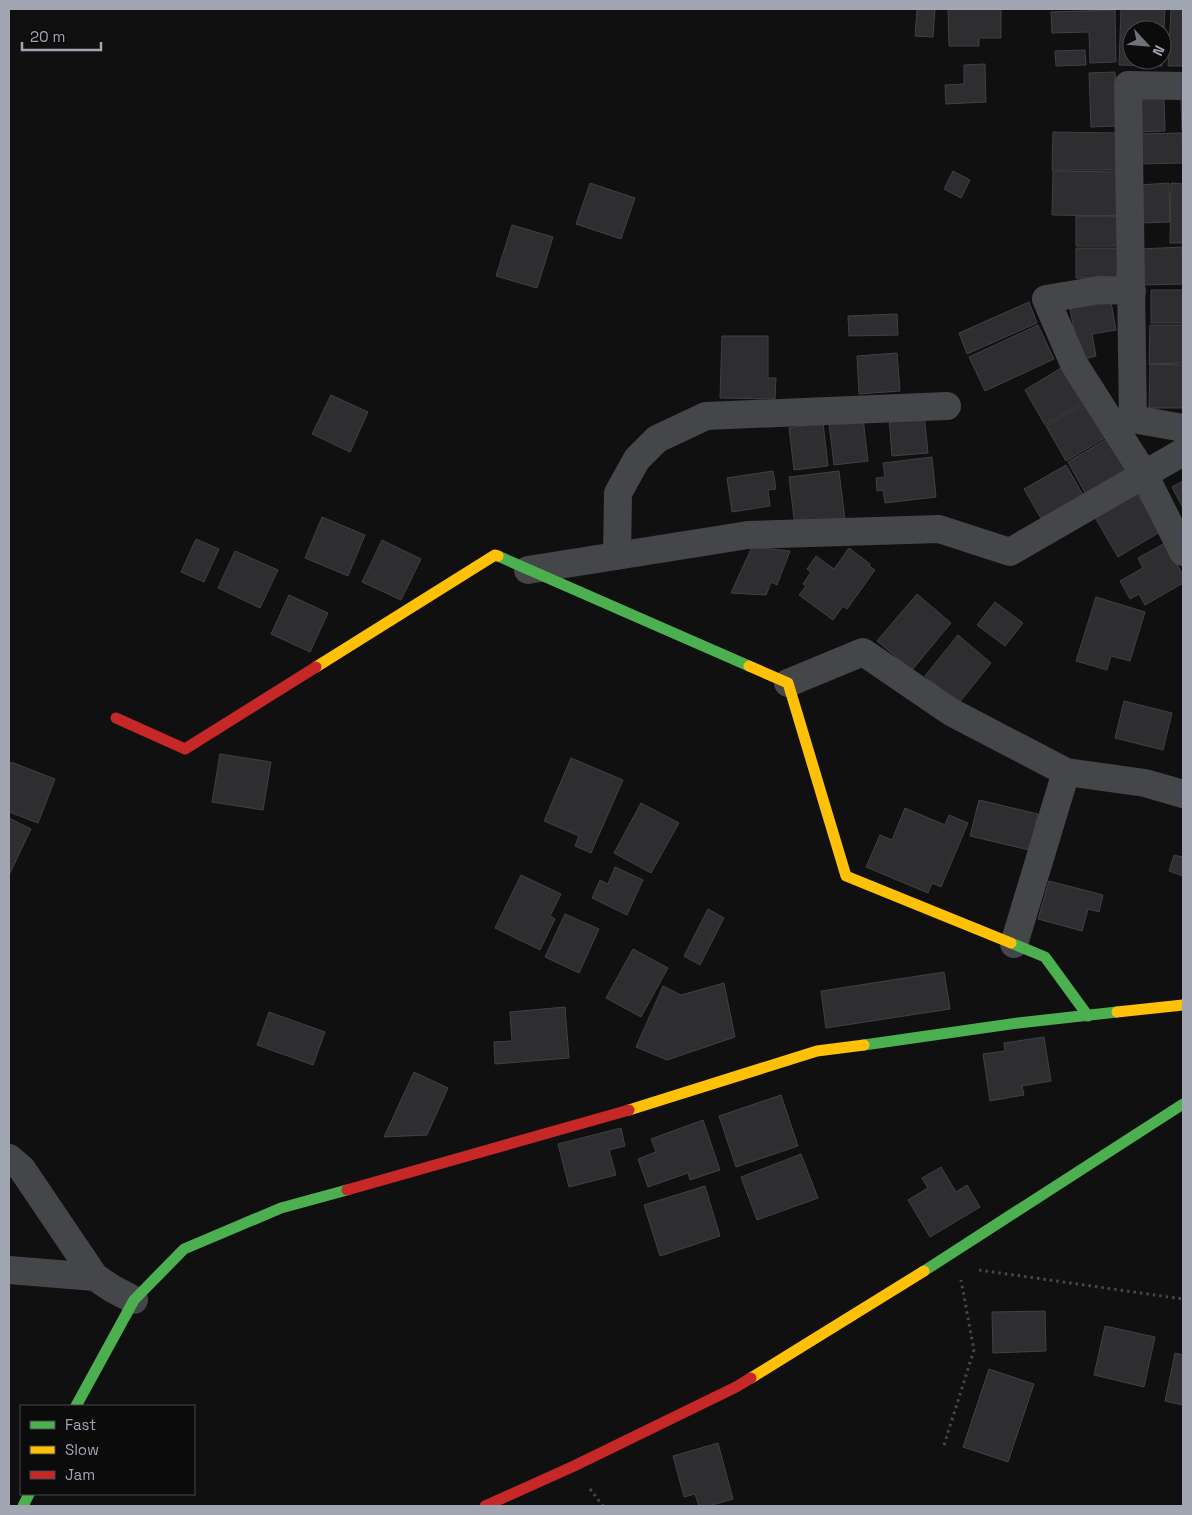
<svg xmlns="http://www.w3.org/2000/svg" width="1192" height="1515" font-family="'Space Grotesk',sans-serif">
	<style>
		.building { fill: #2e2e30; stroke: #404145; fill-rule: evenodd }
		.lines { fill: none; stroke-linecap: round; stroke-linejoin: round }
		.path { stroke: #46484b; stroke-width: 3; stroke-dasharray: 2.5 4; stroke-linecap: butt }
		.street { stroke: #454649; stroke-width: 28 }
		.fast { stroke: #4caf50; stroke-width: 11 }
		.slow { stroke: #ffc107; stroke-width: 11 }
		.jam { stroke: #c62828; stroke-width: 11 }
	</style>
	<rect width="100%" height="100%" fill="#101011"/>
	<path class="building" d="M917,9H935L933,37L915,36Z
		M948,9H1001V38H979V46H949Z
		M1121,9H1165L1162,66L1119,65ZM1132,30H1162V60H1132Z
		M1171,9H1183V66H1168Z
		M1115,10L1116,62L1090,63L1089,32L1052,33L1051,12Z
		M1085,50L1086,65L1056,66L1055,51Z
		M985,64L986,102L946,104L945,85L964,84V65Z
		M1115,72L1117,126L1091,127L1089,73Z
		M1164,98L1165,131L1138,132L1137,99Z
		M1181,98H1183V130H1182Z
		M1053,132L1119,133L1118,170H1052Z
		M1182,133L1183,163L1138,164V134Z
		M953,171L970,180L961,198L944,189Z
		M1053,171L1120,172L1119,216L1052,215Z
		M590,183L635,198L621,239L576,224Z
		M1169,183L1170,222L1140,223V185Z
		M1171,183L1183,184V243H1170Z
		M1076,216H1118V246H1076Z
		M512,225L553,237L537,288L496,276Z
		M1182,247L1183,284L1141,285L1140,249Z
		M1076,248H1118L1117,278H1076Z
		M1151,290H1183V323H1151Z
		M1110,296L1116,330L1092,334L1096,356L1080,360L1069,304Z
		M1029,302L1037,323L967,354L959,333Z
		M897,314L898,335L849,336L848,316Z
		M1038,325L1054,359L985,391L969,357Z
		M1150,325H1183V363L1149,364Z
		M722,336H768V378H776L775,399L720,398Z
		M897,353L900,391L859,394L857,356Z
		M1150,364L1183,365V408H1149Z
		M1066,365L1087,400L1045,425L1025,390Z
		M331,395L368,412L350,452L312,434Z
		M1088,401L1108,436L1066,461L1046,426Z
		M924,414L928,453L892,456L889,418Z
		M863,418L868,461L834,465L829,423Z
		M823,423L828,466L794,470L789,428Z
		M1110,437L1130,473L1088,498L1068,462Z
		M932,457L936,497L885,503L883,490L877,491L876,478L885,477L883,463Z
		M1066,465L1086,500L1045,525L1024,489Z
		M773,471L776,489L768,490L770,506L732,512L727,478Z
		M839,471L845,520L795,526L789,477Z
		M1183,481V508L1172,487Z
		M1135,490L1160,532L1118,557L1093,514Z
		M322,517L365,535L348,576L305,558Z
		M196,539L219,549L204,582L181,572Z
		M382,540L421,559L401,600L362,582Z
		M1165,543L1183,575V583L1145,605L1139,594L1130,599L1120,581L1143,568L1138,558Z
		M752,547L790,551L777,585L771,582L766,595L731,593Z
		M849,548L870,564L869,566L875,570L847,609L843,606L833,620L799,595L806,586L803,584L811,572L807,569L816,556L834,569Z
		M235,551L278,570L260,608L218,588Z
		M917,594L951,623L912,670L877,641Z
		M289,595L328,613L310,652L271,634Z
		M1096,597L1145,612L1130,661L1111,656L1107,670L1076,661Z
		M995,602L1023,623L1005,646L977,625Z
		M958,635L991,663L959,703L925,676Z
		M1124,701L1172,713L1163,750L1115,738Z
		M220,754L271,762L263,810L212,802Z
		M571,758L623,780L591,853L575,846L579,836L544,821Z
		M11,762L55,779L38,823L9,812V767Z
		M979,800L1038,814L1029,850L970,836Z
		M641,803L679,823L651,873L614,853Z
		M905,808L945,825L949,815L968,823L941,887L932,883L928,893L866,867L880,835L892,840Z
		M9,818L31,829L9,875Z
		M1183,852V876L1169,871L1174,855L1182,857Z
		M615,867L643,880L627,915L592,898L600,880L608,884Z
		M521,875L561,894L550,916L555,919L540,950L495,928Z
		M1049,881L1103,895L1099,912L1088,909L1082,931L1038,919Z
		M708,909L724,918L700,965L684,956Z
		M565,914L599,929L579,973L545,957Z
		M633,949L668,968L641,1017L606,998Z
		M944,972L950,1009L826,1028L821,991Z
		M724,983L735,1037L667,1060L636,1047L663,986L681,995Z
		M565,1007L569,1058L495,1064L494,1042L512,1041L510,1012Z
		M269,1012L325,1032L313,1065L257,1045Z
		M1044,1037L1051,1081L1022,1086L1024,1095L990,1101L983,1054L1005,1051L1004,1043Z
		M414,1072L448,1088L427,1135L384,1137Z
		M781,1095L798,1146L736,1167L719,1116Z
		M703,1120L720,1170L690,1180L688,1173L648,1187L638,1159L656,1152L651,1139Z
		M621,1128L625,1146L609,1150L616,1175L569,1187L558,1144Z
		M801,1154L818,1198L757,1220L741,1177Z
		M941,1167L956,1192L967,1185L980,1207L930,1237L908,1200L928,1188L922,1178Z
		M705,1186L720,1236L660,1256L644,1205Z
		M1045,1311L1046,1351L993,1353L992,1312Z
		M1105,1326L1155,1337L1144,1387L1094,1375Z
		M1175,1353L1183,1355V1405L1165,1401Z
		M989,1369L1034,1384L1008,1462L963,1447Z
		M718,1443L733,1499L709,1506H699L695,1494L684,1497L673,1456Z"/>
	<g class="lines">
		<path class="path" d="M979,1270L1183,1299
			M944,1445L974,1350L961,1280
			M590,1489L603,1506"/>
		<path class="street" d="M1183,86L1128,85L1133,419L1183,428
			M1132,291L1100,290L1046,299L1074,364L1144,474L1183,552
			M617,556L618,493L637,459L657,439L706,416L947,406
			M528,570L748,535L939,529L1010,552L1183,452
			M788,683L863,652L951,712L1066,772L1145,783L1183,794
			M1014,944L1066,772
			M9,1158L22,1169L95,1277L113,1289L134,1300
			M9,1270L95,1277"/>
		<path class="fast" d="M498,556L749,666
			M1011,943L1045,957L1088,1016
			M864,1045L1018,1023L1117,1012
			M924,1271L1183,1104
			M76,1406L134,1300L184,1249L281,1208L347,1190
			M23,1506L29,1494"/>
		<path class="slow" d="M749,666L788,683L846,876L1011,943
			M316,667L495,555L498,556
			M1117,1012L1183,1005
			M629,1110L817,1051L864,1045
			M751,1378L924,1271"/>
		<path class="jam" d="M116,718L185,749L316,667
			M347,1190L629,1110
			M485,1506L574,1466L736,1387L751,1378"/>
	</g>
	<rect width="1192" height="1515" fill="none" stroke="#a1a6b3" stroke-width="20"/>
	<rect x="20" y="1405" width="175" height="90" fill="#0b0b0c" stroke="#47494f"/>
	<rect x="30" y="1421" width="25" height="8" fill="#4caf50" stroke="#47494f"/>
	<text x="65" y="1430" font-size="15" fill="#a1a6b3">Fast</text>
	<rect x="30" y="1446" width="25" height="8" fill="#ffc107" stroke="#47494f"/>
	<text x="65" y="1455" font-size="15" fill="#a1a6b3">Slow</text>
	<rect x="30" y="1471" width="25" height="8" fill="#c62828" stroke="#47494f"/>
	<text x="65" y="1480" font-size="15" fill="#a1a6b3">Jam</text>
	<g transform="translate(1147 45) rotate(116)"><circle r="24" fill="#0b0b0c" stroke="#47494f"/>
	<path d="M0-4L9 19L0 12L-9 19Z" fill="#6e727a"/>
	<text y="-8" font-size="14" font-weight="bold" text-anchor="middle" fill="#a1a6b3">N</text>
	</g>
	<path d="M22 42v8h79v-8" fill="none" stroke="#a1a6b3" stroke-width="2.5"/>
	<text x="30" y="42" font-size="15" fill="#a1a6b3" stroke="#0b0b0c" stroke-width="4" paint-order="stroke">20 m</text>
</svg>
